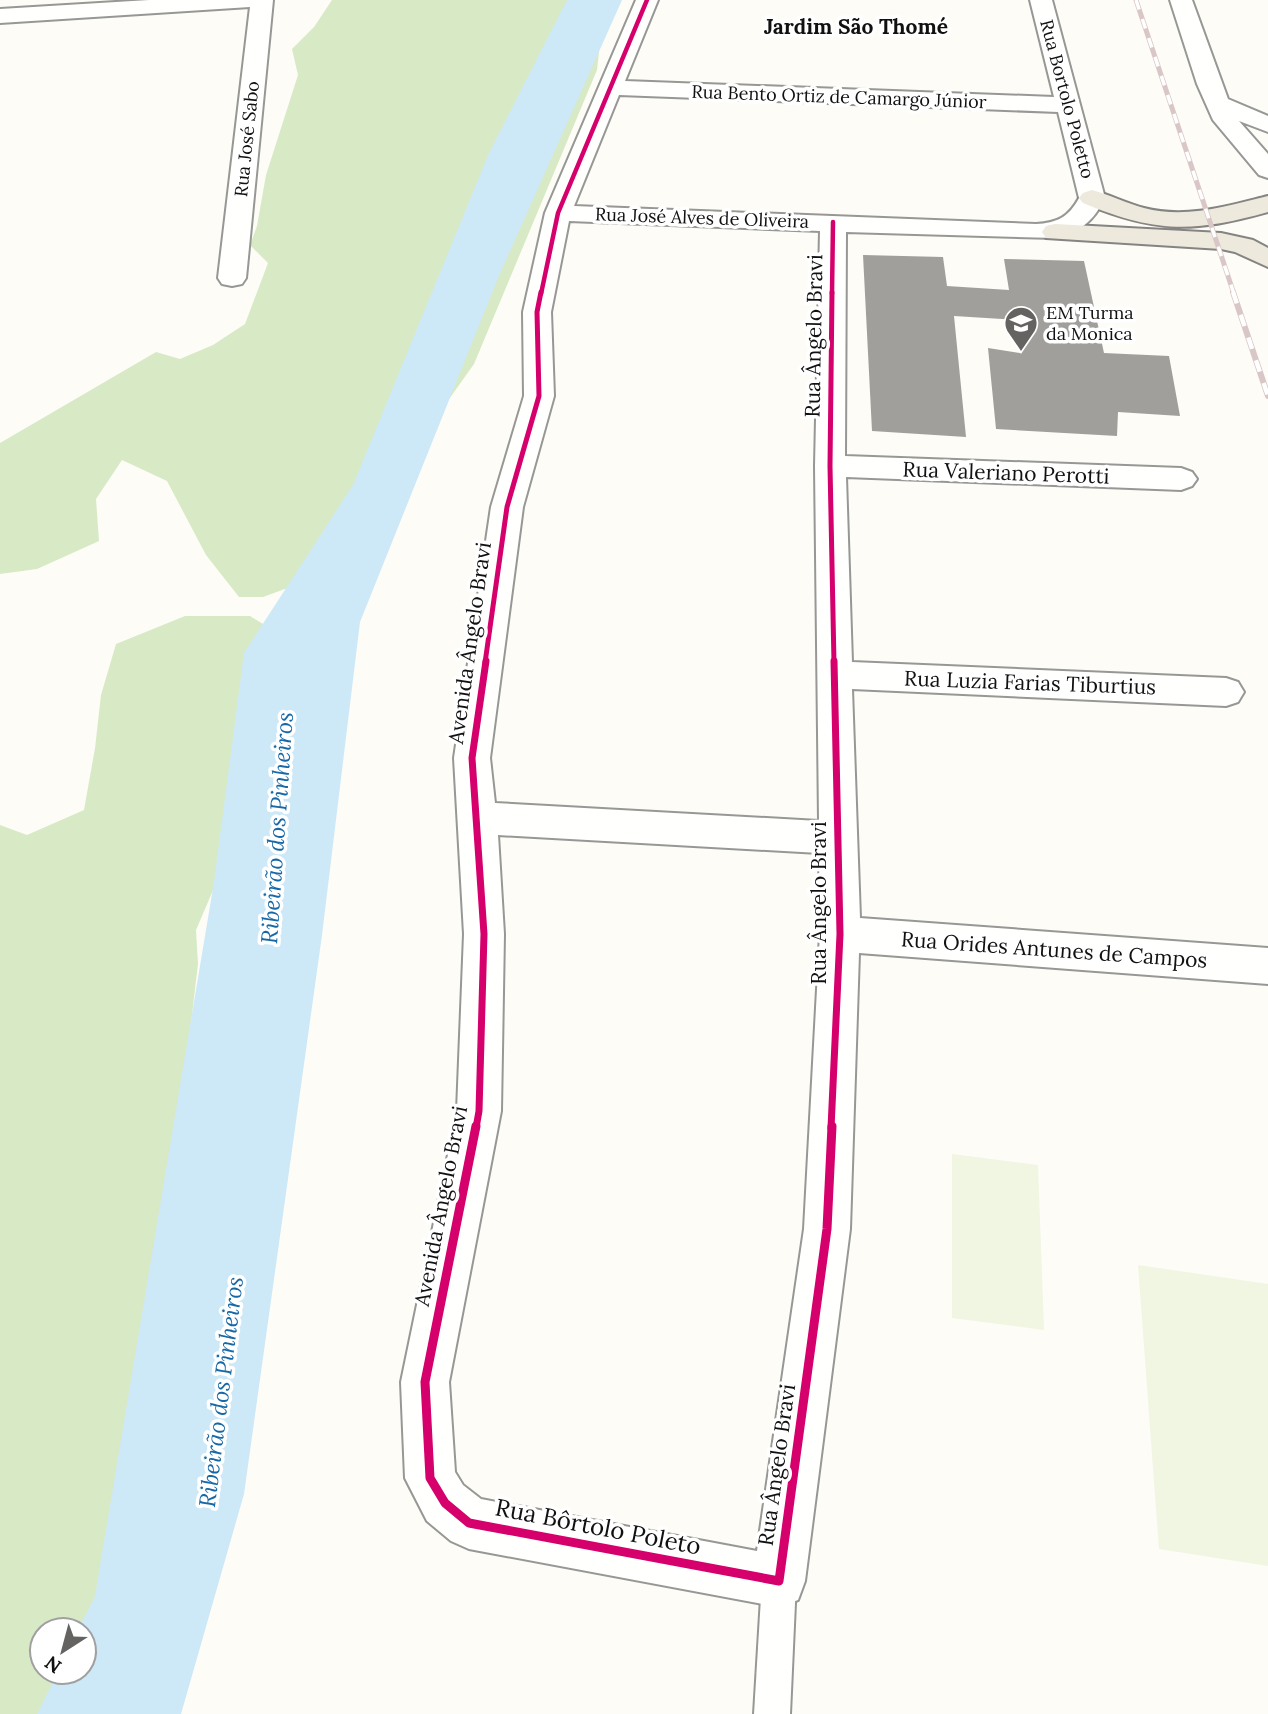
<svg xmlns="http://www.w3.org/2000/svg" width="1268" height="1714" font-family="Lora,serif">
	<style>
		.forest { fill: #d8eac5; fill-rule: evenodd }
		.pitch { fill: #f0f6e1 }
		.water { fill: #cde8f7 }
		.building { fill: #a19f9c }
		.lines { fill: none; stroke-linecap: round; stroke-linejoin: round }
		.service-casing { stroke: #979795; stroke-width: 4 }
		.minor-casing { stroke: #979795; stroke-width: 4 }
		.primary-casing { stroke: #858482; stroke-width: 4 }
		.service { fill: #fffffe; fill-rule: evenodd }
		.minor { fill: #fffffe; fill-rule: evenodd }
		.primary { fill: #ede9dc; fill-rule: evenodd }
		.rail-far1-casing { stroke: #d9c6c7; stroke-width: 5 }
		.rail-casing { stroke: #d9c6c7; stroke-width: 6 }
		.rail-far1 { stroke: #fff; stroke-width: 3.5; stroke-dasharray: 10; stroke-linecap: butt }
		.rail { stroke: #fff; stroke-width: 4.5; stroke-dasharray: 12; stroke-linecap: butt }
		.cycleway-far3-casing { stroke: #fff; stroke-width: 7 }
		.cycleway-far2-casing { stroke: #fff; stroke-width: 9 }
		.cycleway-far1-casing { stroke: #fff; stroke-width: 11 }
		.cycleway-casing { stroke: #fff; stroke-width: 13 }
		.cycleway-far3 { stroke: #d6006c; stroke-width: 4.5 }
		.cycleway-far2 { stroke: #d6006c; stroke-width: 5 }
		.cycleway-far1 { stroke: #d6006c; stroke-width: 7 }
		.cycleway { stroke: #d6006c; stroke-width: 9 }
		.labels { text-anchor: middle; stroke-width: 7; stroke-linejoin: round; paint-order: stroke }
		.far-street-label { font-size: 18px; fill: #111; stroke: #fff }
		.far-poi-label { font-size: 18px; fill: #111; stroke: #fff; text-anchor: start }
		.far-quarter-label { font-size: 21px; font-weight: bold; fill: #111; stroke: #fff }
		.street-label { font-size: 21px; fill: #111; stroke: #fff }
		.water-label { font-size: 23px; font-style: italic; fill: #1768a6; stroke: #fff }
		.near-street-label { font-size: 24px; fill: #111; stroke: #fff }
	</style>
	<rect width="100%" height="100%" fill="#fdfcf7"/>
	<path class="forest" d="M332,0H602L591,32L599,52L597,70L474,364L417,444L345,567L263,597H239L206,555L167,481L122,460L96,499L99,541L37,569L0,574V443L156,352L180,359L213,345L245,324L268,263L250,245L257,226L266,175L298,75L292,49L314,27Z
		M185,616H250L298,645L217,881L196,930L198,964L119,1634L96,1714H0V825L27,835L84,810L95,748L101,695L116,644ZM42,1630H84V1672H42Z"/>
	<path class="pitch" d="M952,1154L1038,1165L1044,1330L952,1318Z
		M1138,1265L1268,1284V1566L1159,1549Z"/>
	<path class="water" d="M567,0H622L498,278L360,622L322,935L244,1494L181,1714H37L58,1672H84V1630H78L95,1596L214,882L244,653L353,485L489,153Z"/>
	<path class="building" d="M863,255L943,257L947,286L1009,290L1004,259L1084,261L1104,353L1169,356L1180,416L1118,412L1117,436L996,429L988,348L1020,353L1019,320L954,316L966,437L872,431Z"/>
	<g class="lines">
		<defs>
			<path id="service" d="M779,1564L791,1569L796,1581L790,1714H754L762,1581L767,1569Z"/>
			<path id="minor" d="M149,0H273L246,278L242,284L232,286L222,284L218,278L250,7L0,23V9Z
				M636,0H658L625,81L1054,97L1030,0H1052L1105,198C1093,222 1080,232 1055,238L846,232L845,456L1181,468L1192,472L1197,479L1192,486L1181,490L846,477L852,662L1226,678L1238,682L1244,692L1238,702L1226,706L852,689L860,918L1268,948V984L859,953L850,1229L805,1581L798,1600L779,1607L469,1549L451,1541L427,1521L405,1478L401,1382L457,1111L464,934L454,758L491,507L524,396L523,312L545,213ZM619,95L1058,112L1079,198C1069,217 1057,223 1036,224L574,206ZM569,221L820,231L815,466L819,821L495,803L490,758L523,507L554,396L551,312ZM498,835L819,853L820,934L804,1229L757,1551L481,1499L463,1485L455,1472L449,1382L501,1111L504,934Z
				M1170,0H1192L1228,99L1268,116V132L1239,121L1268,154V178L1259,175L1213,120L1197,84Z"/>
			<path id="primary" d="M1092,190C1110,195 1126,203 1144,208C1186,219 1227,206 1268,196V212C1193,233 1155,233 1083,203L1079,198L1083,193Z
				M1055,224L1221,233L1253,240L1268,248V267L1235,252L1221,249L1046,238L1042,232L1046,226Z"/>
		</defs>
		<use href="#service" class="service-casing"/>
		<use href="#minor" class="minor-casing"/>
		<use href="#primary" class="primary-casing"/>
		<use href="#service" class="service"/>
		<use href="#minor" class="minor"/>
		<use href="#primary" class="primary"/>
		<defs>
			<path id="rail-far1" d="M1136,0L1234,294"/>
			<path id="rail" d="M1233,292L1268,396"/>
		</defs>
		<use href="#rail-far1" class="rail-far1-casing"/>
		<use href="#rail" class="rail-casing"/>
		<use href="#rail-far1" class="rail-far1"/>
		<use href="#rail" class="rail"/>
		<defs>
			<path id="cycleway-far3" d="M541,294L558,213L647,0
				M832,294L833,222"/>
			<path id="cycleway-far2" d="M832,292L830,466L834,663
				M485,663L507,507L539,396L537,312L541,292"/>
			<path id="cycleway-far1" d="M476,1128L479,1111L484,934L472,758L486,661
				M831,1128L840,934L834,661"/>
			<path id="cycleway" d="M476,1126L425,1382L430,1478L445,1503L469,1523L779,1581L827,1229L832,1126"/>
		</defs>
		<use href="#cycleway-far3" class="cycleway-far3-casing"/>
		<use href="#cycleway-far2" class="cycleway-far2-casing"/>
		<use href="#cycleway-far1" class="cycleway-far1-casing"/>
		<use href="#cycleway" class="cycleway-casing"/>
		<use href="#cycleway-far3" class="cycleway-far3"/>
		<use href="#cycleway-far2" class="cycleway-far2"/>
		<use href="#cycleway-far1" class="cycleway-far1"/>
		<use href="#cycleway" class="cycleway"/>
	</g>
	<defs>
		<symbol id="school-pin" viewBox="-11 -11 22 30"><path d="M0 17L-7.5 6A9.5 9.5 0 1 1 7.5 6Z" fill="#646362" stroke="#fff"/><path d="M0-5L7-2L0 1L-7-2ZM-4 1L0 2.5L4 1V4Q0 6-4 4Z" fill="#fff"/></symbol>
	</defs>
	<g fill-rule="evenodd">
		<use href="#school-pin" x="1002" y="304" width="38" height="52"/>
	</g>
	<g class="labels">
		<g class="far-street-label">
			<text transform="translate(839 97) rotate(2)" y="6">Rua Bento Ortiz de Camargo Júnior</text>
			<text transform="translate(1067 99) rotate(75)" y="6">Rua Bortolo Poletto</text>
			<text transform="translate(247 139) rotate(-84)" y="6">Rua José Sabo</text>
			<text transform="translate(702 218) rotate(2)" y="6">Rua José Alves de Oliveira</text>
		</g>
		<g class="far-poi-label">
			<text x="1046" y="319">EM Turma<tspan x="1046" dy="21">da Monica</tspan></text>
		</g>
		<g class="far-quarter-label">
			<text x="856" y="34">Jardim São Thomé</text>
		</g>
		<g class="street-label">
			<text transform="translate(814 336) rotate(-89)" y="7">Rua Ângelo Bravi</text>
			<text transform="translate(1006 473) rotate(2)" y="7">Rua Valeriano Perotti</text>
			<text transform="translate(470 643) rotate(-82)" y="7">Avenida Ângelo Bravi</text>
			<text transform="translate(1030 683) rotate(2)" y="7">Rua Luzia Farias Tiburtius</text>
			<text transform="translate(819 903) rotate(-90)" y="7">Rua Ângelo Bravi</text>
			<text transform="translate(1054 950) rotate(4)" y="7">Rua Orides Antunes de Campos</text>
			<text transform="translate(441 1206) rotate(-79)" y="7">Avenida Ângelo Bravi</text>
			<text transform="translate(777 1465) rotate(-82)" y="7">Rua Ângelo Bravi</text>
		</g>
		<g class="water-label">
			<text transform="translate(277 828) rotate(-86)" y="8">Ribeirão dos Pinheiros</text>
			<text transform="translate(221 1392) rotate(-83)" y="8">Ribeirão dos Pinheiros</text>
		</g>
		<g class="near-street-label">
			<text transform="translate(598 1527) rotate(11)" y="8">Rua Bôrtolo Poleto</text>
		</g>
	</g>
	<g transform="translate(63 1651) rotate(216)"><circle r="33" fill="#ffffff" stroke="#a0a0a0" stroke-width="2"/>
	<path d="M0-5L12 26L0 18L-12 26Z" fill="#646362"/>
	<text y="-10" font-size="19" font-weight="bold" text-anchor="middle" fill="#111111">N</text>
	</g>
</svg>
